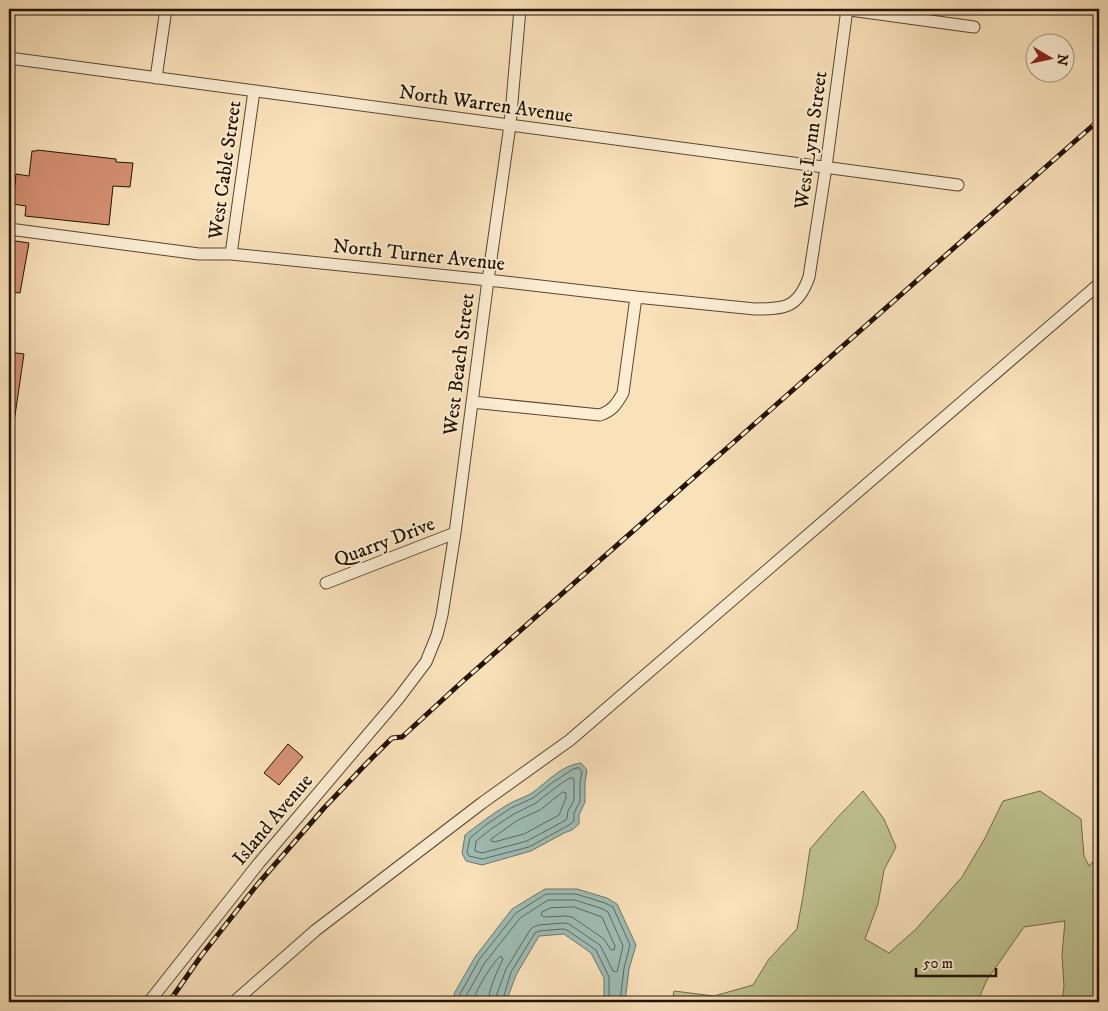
<svg xmlns="http://www.w3.org/2000/svg" width="1108" height="1011" font-family="'IM FELL DW Pica',serif">
	<style>
		.green { fill: #bec390; stroke: #706b49 }
		.water { fill: #9ebcb5; stroke: #6c786d }
		.lines { fill: none; stroke-linecap: round; stroke-linejoin: round }
		.shore { stroke: #60685c; stroke-width: 1 }
		.building { fill: #d69174; stroke: #221302 }
		.minor-casing { stroke: #584630; stroke-width: 13 }
		.minor { stroke: #fbecd2; stroke-width: 11 }
		.rail-casing { stroke: #221302; stroke-width: 5 }
		.rail { stroke: #fbecd2; stroke-width: 3; stroke-dasharray: 9; stroke-linecap: butt }
		.labels { text-anchor: middle; stroke-width: 4; stroke-linejoin: round; paint-order: stroke }
		.street-label { font-size: 20px; fill: #221302; stroke: #fbecd2 }
	</style>
	<rect width="100%" height="100%" fill="#f9e1ba"/>
	<filter id="stains"><feTurbulence type="fractalNoise" baseFrequency=".004" numOctaves="4"/><feColorMatrix values="0 0 0 0 .2 0 0 0 0 .09 0 0 0 0 .02 0 0 0 .5 -.17"/></filter>
	<radialGradient id="worn" r=".72"><stop offset=".6" stop-color="#630" stop-opacity="0"/><stop offset="1" stop-color="#630" stop-opacity=".3"/></radialGradient>
	<path class="green" d="M863,791L884,819L896,847L884,870L878,904L865,939L889,953L916,929L962,877L985,838L1003,801L1040,791L1081,819L1084,856L1089,866L1099,855V1002H1062L1064,986L1062,955L1065,921L1024,927L987,980L977,1002H672L674,991L714,996L753,985L769,959L797,929L803,896L810,849L837,818Z"/>
	<path class="water" d="M581,763L587,770L585,782V802L579,815V824L572,830L564,833L531,851L482,865L466,861L462,853L465,835C479,824 492,814 507,805C515,800 524,798 532,793C547,782 562,765 581,763Z
		M545,889H577L607,898L617,904L636,945L629,969L625,1002H604V978L591,953L564,934L539,936L516,975L506,1002H452L455,992L475,957L512,909Z"/>
	<g class="lines">
		<path class="shore" d="M579,768L582,772L580,782V801L574,813V821L569,825L529,847L482,859L469,856L467,852L470,838L487,824L511,808L533,798L552,783L573,769Z
			M570,778H573L574,780V800L568,811L567,818L566,820L527,841L482,853L475,851L476,841L491,829L514,814L536,803L555,788Z
			M563,792L566,793V798L559,815L524,834L494,842L491,841V839L518,820L540,810Z
			M574,907L602,917L615,946L614,950H611L604,939L572,917L565,916L544,917L541,915L542,912L550,908Z
			M458,1002L460,994L479,960L516,913L546,894H576L605,903L613,907L630,945L624,968L620,1002
			M464,1002L466,996L484,964L520,918L548,900H575L603,909L608,912L623,946L617,972L613,971L600,945L569,924L563,923L539,925L533,927L530,930L506,969L496,997V1002
			M472,1002C476,991 492,962 501,956L503,959C497,971 489,989 488,1002
			M502,1002L511,972L535,933L539,931L563,929L567,930L596,950L609,977V1002"/>
	</g>
	<path class="building" d="M37,150L116,159V162L133,163L130,187L113,186L109,225L25,216L26,206L13,204L16,174L29,176L32,151H37Z
		M9,240L29,243L20,293L9,292V276L12,257L9,256Z
		M9,352L24,354L14,422H9Z
		M288,744L303,757L279,785L264,773Z"/>
	<g class="lines">
		<defs>
			<path id="minor" d="M843,9L974,27
				M9,58L958,185
				M156,78L166,9
				M9,229L199,254H231L488,280L636,297L755,309C785,309 798,308 809,277L826,167L847,9
				M231,254L254,91
				M472,402L600,415C613,410 616,405 623,393L636,297
				M326,583L455,533
				M149,1002L259,863L398,699L426,662L437,635L442,615L455,533L488,280L510,125L520,9
				M234,1002L316,930L482,803L570,740L1099,284"/>
		</defs>
		<use href="#minor" class="minor-casing"/>
		<use href="#minor" class="minor"/>
		<defs>
			<path id="rail" d="M169,1002L201,956L257,885L324,808L365,765L392,738L402,737L463,681L1099,120"/>
		</defs>
		<use href="#rail" class="rail-casing"/>
		<use href="#rail" class="rail"/>
	</g>
	<g class="labels">
		<g class="street-label">
			<text transform="translate(486 103) rotate(8)" y="7">North Warren Avenue</text>
			<text transform="translate(810 140) rotate(-82)" y="7">West Lynn Street</text>
			<text transform="translate(224 170) rotate(-82)" y="7">West Cable Street</text>
			<text transform="translate(419 254) rotate(6)" y="7">North Turner Avenue</text>
			<text transform="translate(458 364) rotate(-83)" y="7">West Beach Street</text>
			<text transform="translate(384 541) rotate(-21)" y="7">Quarry Drive</text>
			<text transform="translate(272 819) rotate(-50)" y="7">Island Avenue</text>
		</g>
	</g>
	<rect width="1108" height="1011" fill="none" stroke="#f9e1ba" stroke-width="30"/>
	<rect x="10" y="10" width="1088" height="991" fill="none" stroke="#221302" stroke-width="2.5"/>
	<rect x="15" y="15" width="1078" height="981" fill="none" stroke="#221302"/>
	<g transform="translate(1050 58) rotate(99)"><circle r="24" fill="#fbecd2" stroke="#a4957f"/>
	<path d="M0-4L9 19L0 12L-9 19Z" fill="#8f2418"/>
	<text y="-8" font-size="14" font-weight="bold" text-anchor="middle" fill="#221302">N</text>
	</g>
	<path d="M916 968v8h80v-8" fill="none" stroke="#221302" stroke-width="2.5"/>
	<text x="923" y="968" font-size="15" fill="#221302" stroke="#fbecd2" stroke-width="4" paint-order="stroke">50 m</text>
	<rect width="100%" height="100%" filter="url(#stains)"/>
	<rect width="100%" height="100%" fill="url(#worn)"/>
</svg>
